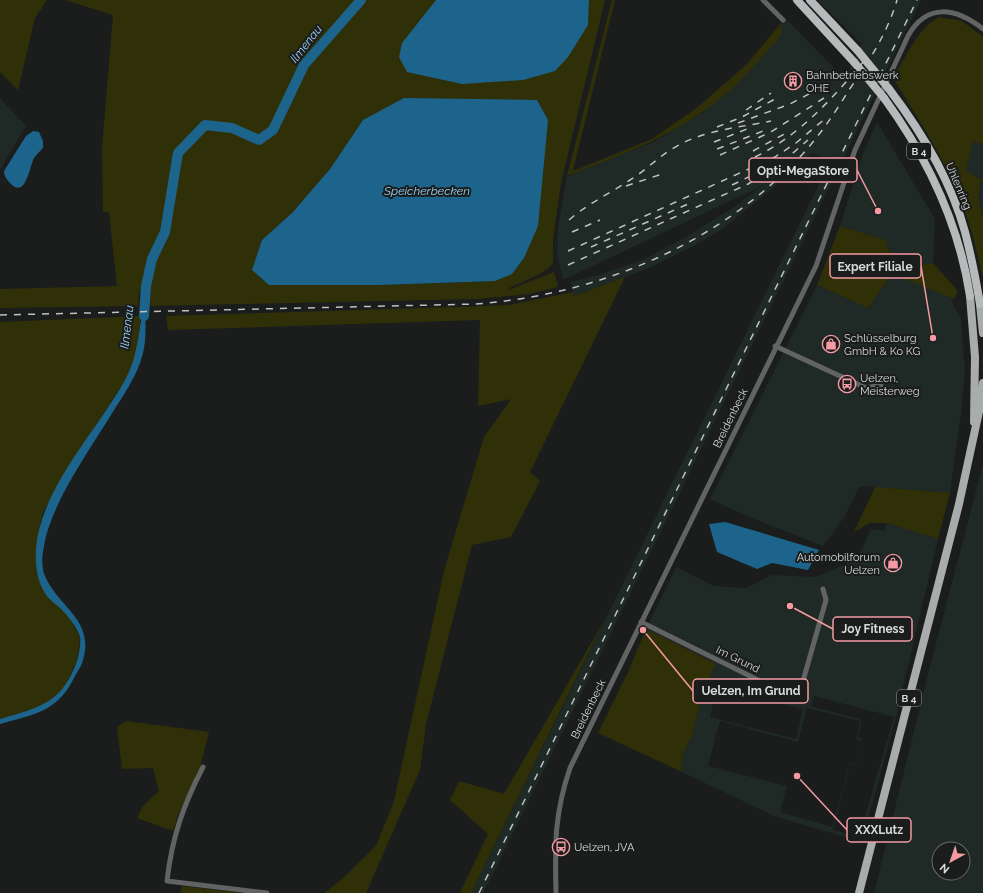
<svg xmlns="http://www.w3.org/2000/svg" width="983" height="893" font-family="Raleway,sans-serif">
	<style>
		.built { fill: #1f2925; fill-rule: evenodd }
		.green { fill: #303008; fill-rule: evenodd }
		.water { fill: #1c648c }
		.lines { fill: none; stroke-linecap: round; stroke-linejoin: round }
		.river { stroke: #1c648c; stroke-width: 10 }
		.minor { stroke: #626464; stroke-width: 5 }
		.primary { stroke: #a8acad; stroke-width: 8 }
		.trunk { stroke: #b6babb; stroke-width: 8 }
		.rail { stroke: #c0c2c1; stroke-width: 1.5; stroke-dasharray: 7 7; stroke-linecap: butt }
		.trunk-bridge { stroke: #b6babb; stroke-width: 8 }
		.labels { text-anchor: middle; stroke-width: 4; stroke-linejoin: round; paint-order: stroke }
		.shield { fill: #1a1d1c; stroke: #9fa1a0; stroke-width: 1 }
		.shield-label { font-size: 10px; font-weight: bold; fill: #d8dad9 }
		.poi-label { font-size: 11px; fill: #d8dad9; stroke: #1a1d1c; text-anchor: start }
		.street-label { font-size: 11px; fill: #d8dad9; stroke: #1a1d1c }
		.water-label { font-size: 12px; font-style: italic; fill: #9bd0f3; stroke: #1a1d1c }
		.leader { fill: none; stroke: #f49aa3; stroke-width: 1.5 }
		.callout-dot { fill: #f49aa3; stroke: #1a1d1c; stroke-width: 1.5 }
		.callout { fill: #1a1d1c; stroke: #f49aa3; stroke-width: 1.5 }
		.callout-label { font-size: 12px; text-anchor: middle; font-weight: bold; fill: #d8dad9 }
	</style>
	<rect width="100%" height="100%" fill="#1a1d1c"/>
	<path class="built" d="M817,0H921L493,874L483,893H471L831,160L812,153L761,198L722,229L699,243L649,268L574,296L571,282L602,274L644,259L686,237L734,207L762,186L563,280L557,254L558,227L567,176L651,143L701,114L727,93L777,41L782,32L781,23L785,18L845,79L862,44Z
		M0,98L26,126L0,170Z
		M877,122L935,219L933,263L915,266L889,251L886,240L840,226L862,156Z
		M973,142L983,144V217L978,199L981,178L975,177L966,170Z
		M892,274L951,297L953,305L961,318L965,372L961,413L950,493L860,486L845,516L823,546L751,518L710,499L817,285L868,308Z
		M983,464V893H874L929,670ZM939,849H963V873H939Z
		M887,523L938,539L896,717L862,842L776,817L682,772L681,762L684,752L693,733L703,689L716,664L646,629L676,567L714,586L746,588L772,575L816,577L857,559L871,529L884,531ZM717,688L803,709L796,739L710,717ZM814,696L894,717L859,837L833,830L850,764L856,765L862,738L858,737L862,720L811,706ZM807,708L860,721L856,740L861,741L859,751L855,764L850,762L832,827L780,812L787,786L708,766L720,721L798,742Z"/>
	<path class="green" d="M0,0H47L35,18L18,90L0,72Z
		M65,0H436L430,9L588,25L589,0H605L561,183L553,240V263L548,269L538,275L509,288L508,290L554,272L558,287L529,294L478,299L149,306L150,290L139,291L138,306L0,308V289L117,286L109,212H103L102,148L113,15ZM537,100L548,120L545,147L524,258L512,273L495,281L380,285H269L253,270L262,240L292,213L330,169L363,120L512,101Z
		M612,0H615L573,171L652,139L698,107L747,64L781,23L782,32L777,41C760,58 744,79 726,94C676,136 626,153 567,176Z
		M939,17L962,21L983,37V144L973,142L966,170L975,177L981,178L978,199L983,217V277C978,262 976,245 971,230C955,175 923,126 893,78C906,57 917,29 939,17Z
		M840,226L886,240L889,251L915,266L933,263L958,291L954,299L892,274L868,308L817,285Z
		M625,277L530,472L540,481L511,537L472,545L426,724L420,770L366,893H324L342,879L376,846L394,801L444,571L484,437L511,399L478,406L480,320L168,330L166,316L485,306L509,305L573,292L574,296Z
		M141,316L136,354L127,377L93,430L83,444L44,510L39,528L45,594L67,613L80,637L78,658L64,689L55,698L43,706L0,719V322Z
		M875,487L950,493L938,539L887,523H870L854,532Z
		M605,619L471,893H460L488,834L450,800L459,781L504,794Z
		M646,629L716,664L703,689L693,733L684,752L681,762L682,772L598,733L628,672Z
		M126,721L209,732L200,767L178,815L173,831L137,818L142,807L159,791L153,768L122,769L117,727Z
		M182,886L242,893H180Z"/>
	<path class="water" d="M436,0H589L588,25L568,57L555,71L523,80L462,84L407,72L399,57L402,43Z
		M404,98L537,100L548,120L538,226L524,258L512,274L495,281L380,285H269L252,270L262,240L292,213L330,169L363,120Z
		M33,131L39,132L43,141V148C40,151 37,154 34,158C30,165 26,199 11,184C7,180 4,176 4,171L26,136Z
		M145,302C145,319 147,337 143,353C138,374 125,393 114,410C91,448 51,503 44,546C42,556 41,567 45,576C58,607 95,620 83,660C82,665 78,671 75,676C58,712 35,714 0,724V719C41,707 63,703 78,658C79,653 81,642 80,637C79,630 66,613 60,608C55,603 48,599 45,593C37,581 35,564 36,549C40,489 98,430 126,378C139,354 138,328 145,302Z
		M725,522L819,550L808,570L772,563L757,569L717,552L709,524Z"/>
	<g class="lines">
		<path class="river" d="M144,316L146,286L152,259L165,232L178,153L205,125L232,128L259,140L273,130L304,65L361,0"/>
		<path class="minor" d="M763,0L783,20
			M775,346L866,388L881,385
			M641,622L776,689C789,692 796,693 803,681L826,600L823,589
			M203,767C183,806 172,837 167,881L267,893
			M556,893C555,845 554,815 570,768L816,266L855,150L908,36C927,2 956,8 983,29"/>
		<path class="primary" d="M970,296L975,357L974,422
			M980,304L983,333
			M859,893L959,504L980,407L983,383"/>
		<path class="trunk" d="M797,0L854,62
			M810,0L858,51
			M889,89C921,131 951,180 965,232C971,255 976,280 980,304
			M884,98C927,157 959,224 970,296"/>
		<path class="rail" d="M746,110L771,93
			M738,123L790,104L828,84
			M717,127L742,117L775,99
			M714,142L747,129
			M717,149L763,131
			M753,151L788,132
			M720,155L771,132L824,98
			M755,157C799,136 833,98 864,61
			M732,185L757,173
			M626,186L665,173
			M569,220C587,204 609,194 630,180C645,171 657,158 672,149C702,130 737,128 771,121
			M572,232L600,220
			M591,247L688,204
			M568,251L775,157L796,143L826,118
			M568,265L748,184L779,165L808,140
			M0,315L476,304C594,295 711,248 795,162C816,141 833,116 849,90C869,61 887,34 897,0
			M479,893L917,0"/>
		<path class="trunk-bridge" d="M858,51L889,89
			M854,62L884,98"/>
	</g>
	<defs>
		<symbol id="building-ring" viewBox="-11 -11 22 22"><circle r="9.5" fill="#1a1d1c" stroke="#f49aa3" stroke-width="1.5"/><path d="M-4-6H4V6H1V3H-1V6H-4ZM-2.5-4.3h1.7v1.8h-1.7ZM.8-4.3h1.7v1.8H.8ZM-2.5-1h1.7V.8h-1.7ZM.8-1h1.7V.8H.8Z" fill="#f49aa3"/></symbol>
		<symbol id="shop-ring" viewBox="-11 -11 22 22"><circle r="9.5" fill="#1a1d1c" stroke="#f49aa3" stroke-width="1.5"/><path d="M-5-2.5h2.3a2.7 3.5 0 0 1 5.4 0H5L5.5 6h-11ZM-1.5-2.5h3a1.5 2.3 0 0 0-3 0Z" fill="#f49aa3"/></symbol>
		<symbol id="bus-ring" viewBox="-11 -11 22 22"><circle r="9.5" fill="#1a1d1c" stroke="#f49aa3" stroke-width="1.5"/><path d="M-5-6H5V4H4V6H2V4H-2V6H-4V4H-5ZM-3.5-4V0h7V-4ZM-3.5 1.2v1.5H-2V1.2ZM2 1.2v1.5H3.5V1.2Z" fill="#f49aa3"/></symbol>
	</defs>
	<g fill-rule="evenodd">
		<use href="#building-ring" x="783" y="71" width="20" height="20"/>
		<use href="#shop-ring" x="821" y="334" width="20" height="20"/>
		<use href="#bus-ring" x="837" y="374" width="20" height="20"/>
		<use href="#shop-ring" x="883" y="553" width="20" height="20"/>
		<use href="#bus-ring" x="551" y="837" width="20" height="20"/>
	</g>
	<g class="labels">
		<g class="shield">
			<rect x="907" y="143" width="24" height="16" rx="3"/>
			<rect x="897" y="690" width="24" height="16" rx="3"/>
		</g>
		<g class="shield-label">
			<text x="919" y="155">B 4</text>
			<text x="909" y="702">B 4</text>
		</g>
		<g class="poi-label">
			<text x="806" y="79">Bahnbetriebswerk<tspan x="806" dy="13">OHE</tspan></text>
			<text x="844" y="342">Schlüsselburg<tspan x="844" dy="13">GmbH &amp; Ko KG</tspan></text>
			<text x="860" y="382">Uelzen,<tspan x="860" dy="13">Meisterweg</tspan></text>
			<text x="880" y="561" text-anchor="end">Automobilforum<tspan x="880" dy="13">Uelzen</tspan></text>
			<text x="574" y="851">Uelzen, JVA</text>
		</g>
		<g class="street-label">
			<text transform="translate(959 186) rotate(67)" y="4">Uhlenring</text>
			<text transform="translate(730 418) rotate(-64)" y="4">Breidenbeck</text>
			<text transform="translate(738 659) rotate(26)" y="4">Im Grund</text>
			<text transform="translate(588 709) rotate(-64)" y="4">Breidenbeck</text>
		</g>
		<g class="water-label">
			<text transform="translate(306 44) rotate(-52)" y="4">Ilmenau</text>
			<text x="427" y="195">Speicherbecken</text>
			<text transform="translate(127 327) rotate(-83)" y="4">Ilmenau</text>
		</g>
	</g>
	<path class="leader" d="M878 211L857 170M933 338L921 266M790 606L833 629M643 630L693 691M797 776L847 830"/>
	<g class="callout-dot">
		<circle cx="878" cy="211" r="4"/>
		<circle cx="933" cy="338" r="4"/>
		<circle cx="790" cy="606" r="4"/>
		<circle cx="643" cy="630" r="4"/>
		<circle cx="797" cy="776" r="4"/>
	</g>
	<g class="callout">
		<rect x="749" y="158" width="108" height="24" rx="4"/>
		<rect x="830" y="254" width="91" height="24" rx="4"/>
		<rect x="833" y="617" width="79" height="24" rx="4"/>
		<rect x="693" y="679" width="115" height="24" rx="4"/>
		<rect x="847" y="818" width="64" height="24" rx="4"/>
	</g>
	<g class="callout-label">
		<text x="803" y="175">Opti-MegaStore</text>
		<text x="875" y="271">Expert Filiale</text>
		<text x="873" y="633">Joy Fitness</text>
		<text x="751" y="695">Uelzen, Im Grund</text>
		<text x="879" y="834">XXXLutz</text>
	</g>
	<g transform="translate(951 861) rotate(220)"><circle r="19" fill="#1a1d1c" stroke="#666968"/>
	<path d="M0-3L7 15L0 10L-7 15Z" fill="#f49aa3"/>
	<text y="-6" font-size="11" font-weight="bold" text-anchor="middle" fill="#d8dad9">N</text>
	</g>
</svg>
